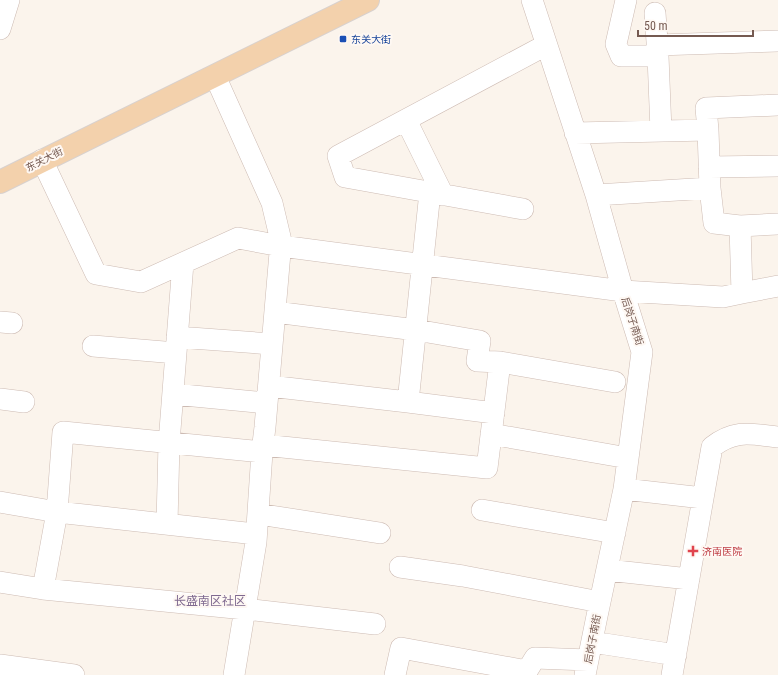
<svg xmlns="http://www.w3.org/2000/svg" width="778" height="675" font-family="'Roboto Condensed','Noto Sans SC',sans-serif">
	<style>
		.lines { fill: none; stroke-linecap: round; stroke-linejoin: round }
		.minor-casing { stroke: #cdbbb3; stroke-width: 22 }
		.major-casing { stroke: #d8d1ce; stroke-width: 24 }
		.minor { stroke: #fff; stroke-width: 21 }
		.major { stroke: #f3d1ac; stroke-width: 22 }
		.transit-dot { fill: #1a4fb4; stroke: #fef8f3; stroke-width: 1.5 }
		.health-dot { fill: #e0444e; stroke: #fef8f3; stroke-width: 1.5 }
		.labels { text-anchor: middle; stroke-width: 4; stroke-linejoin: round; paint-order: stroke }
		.transit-label { font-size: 10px; fill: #164399; stroke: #fef8f3; text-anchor: start }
		.street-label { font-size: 10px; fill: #755a51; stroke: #fef8f3 }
		.health-label { font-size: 10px; fill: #be3a42; stroke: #fef8f3; text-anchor: start }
		.quarter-label { font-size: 12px; fill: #7f6990; stroke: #fef8f3 }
	</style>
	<rect width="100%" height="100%" fill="#fbf4ec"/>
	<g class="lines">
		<defs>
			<path id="minor" d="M532,0L596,195L623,291L642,352L624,489L597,616L585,675
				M626,0L616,44L621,56H658L661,131
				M655,13L658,56
				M0,29L9,0
				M657,45L778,41
				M215,76L272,203L281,241L265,427L262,452L256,542L234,675
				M406,120L443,195
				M708,130L706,108L778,105
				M575,133L708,130L710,188L596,195
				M42,160L96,274L141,282L238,238L281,246L623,291L723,297L742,293
				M709,167L778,166
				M710,188L714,223L740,226L742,293L778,286
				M523,209L345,177L338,156L546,45
				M740,226L778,224
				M275,312L416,330L480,341L477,361L500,362
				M0,322L12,323
				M177,337L272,344
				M93,346L176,353
				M269,386L408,402L494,413
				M173,394L267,403
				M0,399L24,402
				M408,402L430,192
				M491,434L628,458
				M263,445L487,468L500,362L615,382
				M624,489L703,498
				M0,502L57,512L256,534
				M482,510L615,533
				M258,514L380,533
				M167,524L169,443L183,263
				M400,567L463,576L600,602
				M607,570L689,579
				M0,582L43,589L245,609L375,624
				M43,589L57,512L63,432L262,452
				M592,642L676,655
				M0,665L74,675
				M395,675L401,648L527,671L535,658L588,660
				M672,675L712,447C735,429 751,434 778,437"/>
			<path id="major" d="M0,182L368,0"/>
		</defs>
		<use href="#minor" class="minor-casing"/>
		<use href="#major" class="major-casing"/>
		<use href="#minor" class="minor"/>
		<use href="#major" class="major"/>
	</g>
	<rect class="transit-dot" x="339" y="35" width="8" height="8" rx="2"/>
	<path class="health-dot" d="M691 545h4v4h4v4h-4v4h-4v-4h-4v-4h4z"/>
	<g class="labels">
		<g class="transit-label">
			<text x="351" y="43">东关大街</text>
		</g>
		<g class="street-label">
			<text transform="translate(44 159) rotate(-27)" y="4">东关大街</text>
			<text transform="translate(633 321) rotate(72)" y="4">后岗子南街</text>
			<text transform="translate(592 639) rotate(-79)" y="4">后岗子南街</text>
		</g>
		<g class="health-label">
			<text x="702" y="555">济南医院</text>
		</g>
		<g class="quarter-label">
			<text x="210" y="605">长盛南区社区</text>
		</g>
	</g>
	<path d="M638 30v6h115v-6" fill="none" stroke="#755a51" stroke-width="2"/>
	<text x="644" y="30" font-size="12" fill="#755a51" stroke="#fef8f3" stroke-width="3" paint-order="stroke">50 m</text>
</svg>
